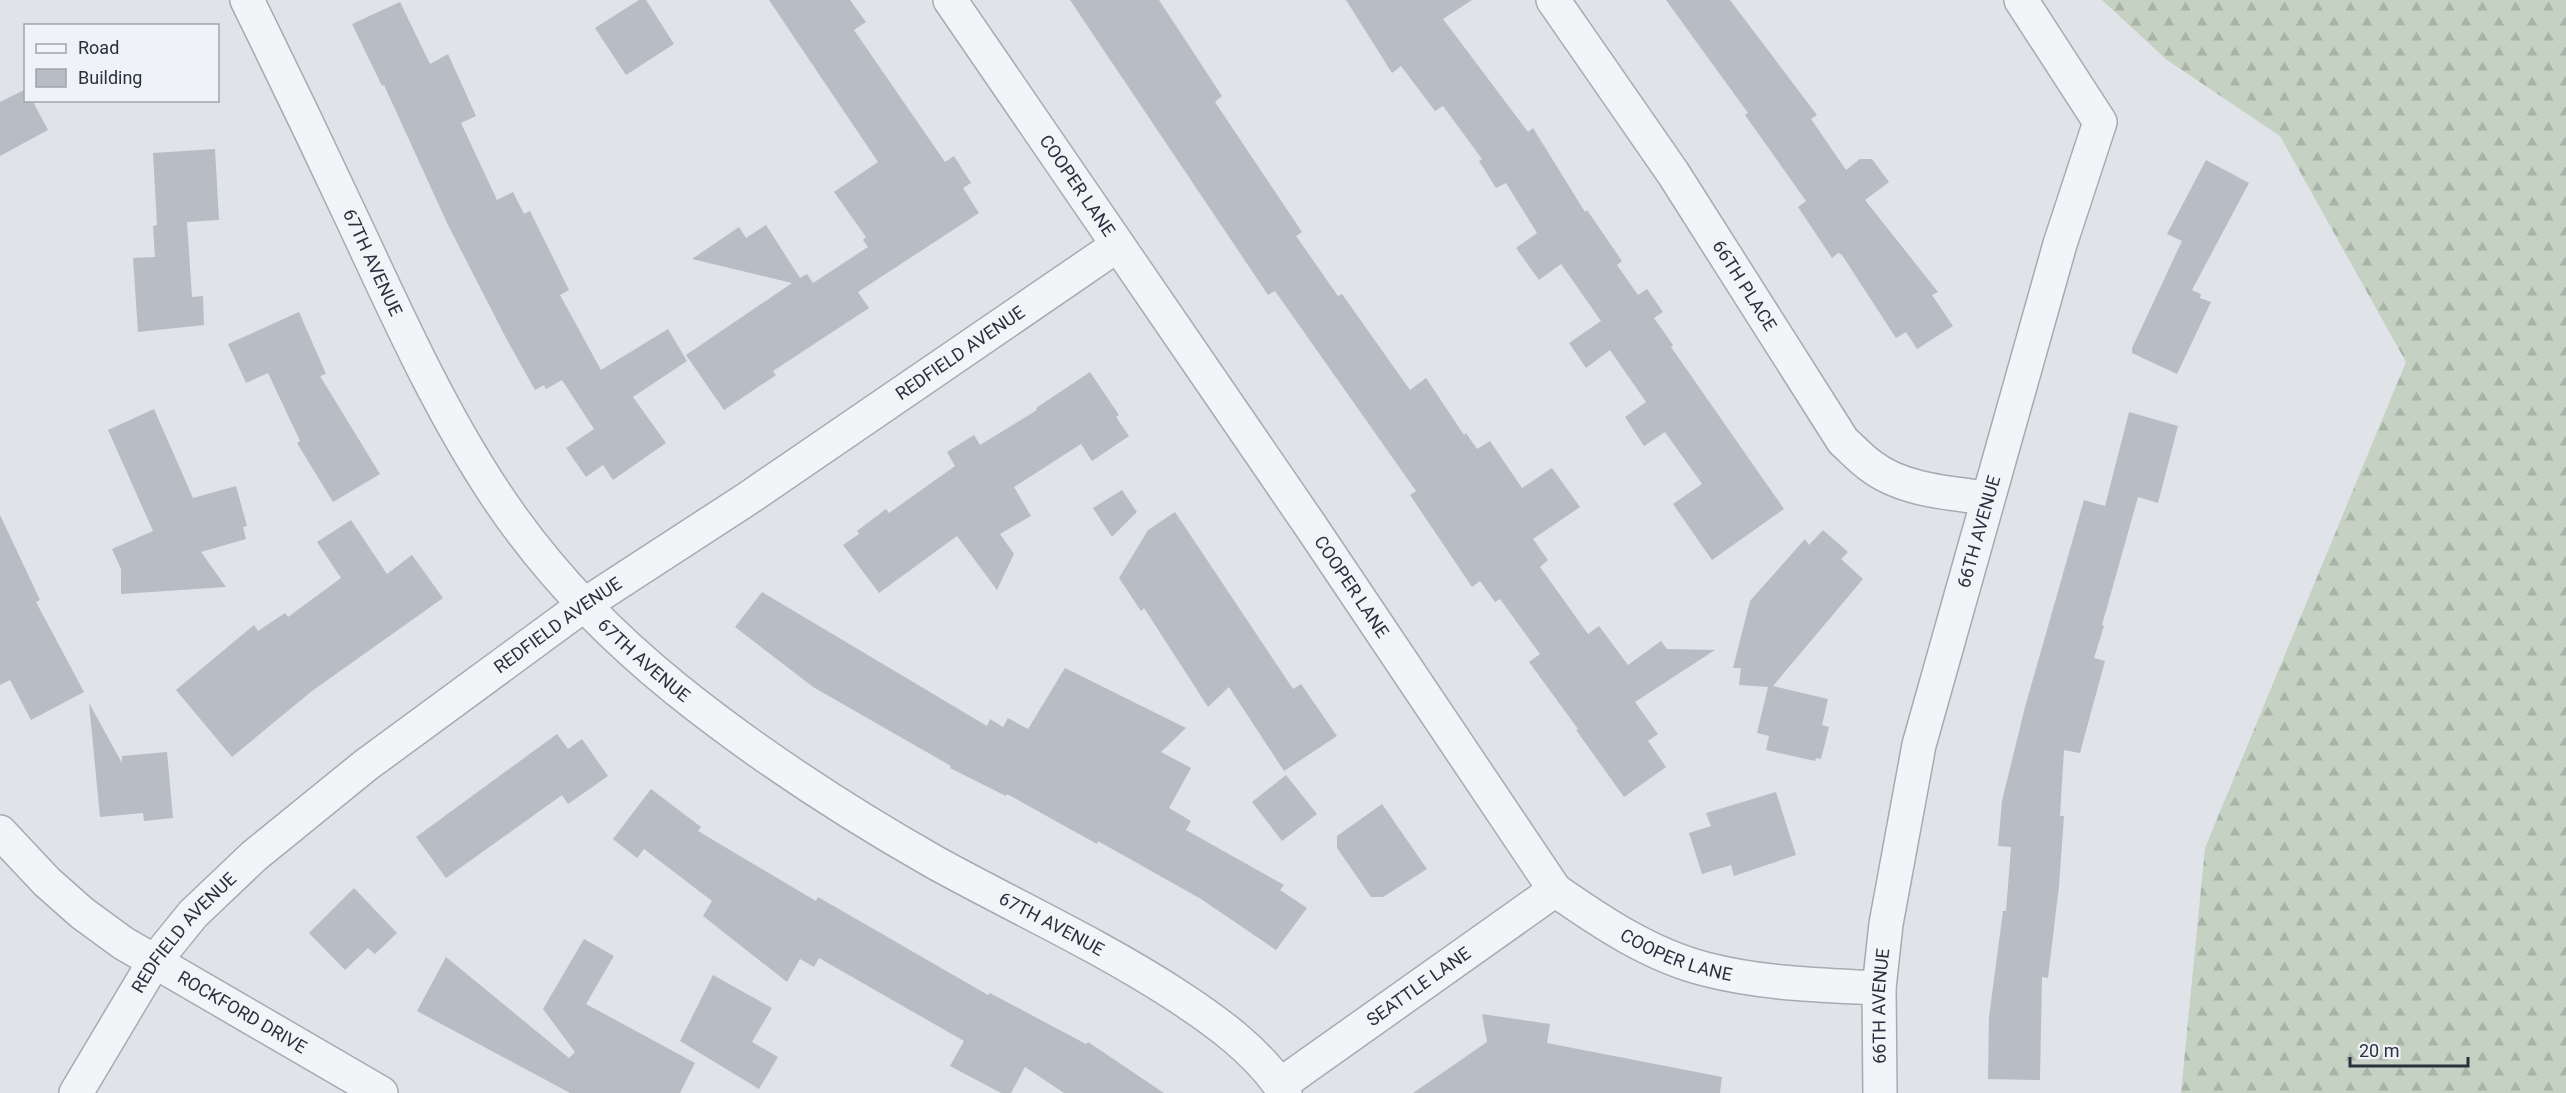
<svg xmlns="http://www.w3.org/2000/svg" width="2566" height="1093" font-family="Roboto,sans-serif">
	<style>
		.forest { fill: url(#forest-firs) }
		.building { fill: #b8bcc4 }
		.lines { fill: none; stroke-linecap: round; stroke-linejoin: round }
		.minor-casing { stroke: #a6aab2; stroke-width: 36 }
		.minor { stroke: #f2f4f7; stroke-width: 33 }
		.labels { text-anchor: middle; stroke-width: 4.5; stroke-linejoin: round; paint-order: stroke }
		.street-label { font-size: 18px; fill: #2a313e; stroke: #eff2f6 }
	</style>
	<defs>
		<pattern id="forest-firs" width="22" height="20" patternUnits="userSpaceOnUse" patternTransform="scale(1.5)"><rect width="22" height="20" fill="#c5d1c2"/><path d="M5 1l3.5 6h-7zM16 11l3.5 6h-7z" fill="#a9b4a8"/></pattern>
	</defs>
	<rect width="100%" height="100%" fill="#e0e3e8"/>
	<path class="forest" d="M2102,0H2566V1093H2181L2205,848L2406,362L2280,136L2167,60Z"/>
	<path class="building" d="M639,0H646L674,44L626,75L595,28Z
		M769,0H850L866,22L854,30L945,162L954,156L971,183L963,188L979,213L858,292L869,308L773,371L776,375L724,410L686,355L792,283L692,259L739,227L746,238L766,225L800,278L807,274L813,283L868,247L863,240L866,237L834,192L878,162Z
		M1070,0H1159L1222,96L1215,102L1302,232L1296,236L1338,296L1342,294L1410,390L1426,378L1464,435L1466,433L1477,449L1490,441L1522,488L1552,468L1580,507L1533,539L1548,560L1540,567L1588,634L1599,626L1628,665L1661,641L1667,649L1715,650L1635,702L1658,734L1648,741L1666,767L1624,797L1576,730L1578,729L1529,662L1540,654L1500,599L1495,602L1480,581L1472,587L1410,495L1416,491L1275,291L1268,295Z
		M1346,0H1472L1443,19L1528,132L1533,128L1585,212L1587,210L1622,261L1617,265L1638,295L1647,289L1663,312L1654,318L1673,345L1671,347L1784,509L1712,560L1673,504L1702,484L1665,432L1644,446L1625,417L1646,402L1610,350L1586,368L1569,343L1601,321L1561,264L1539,280L1516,248L1537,233L1506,183L1496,188L1479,161L1482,159L1443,106L1435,111L1401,66L1392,73Z
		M1666,0H1730L1817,115L1811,119L1846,170L1860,159H1872L1889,182L1865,200L1938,292L1932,295L1953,326L1917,349L1906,332L1896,338L1842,255L1838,253L1832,258L1798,207L1806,201L1745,115L1748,113Z
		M400,2L430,64L448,54L476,116L461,123L497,200L513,192L524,214L530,211L569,290L560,295L601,370L668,329L687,361L633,397L666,443L613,480L603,465L586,477L566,448L594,429L562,380L546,389L544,385L535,390L507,340L448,225L384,85L382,86L352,24Z
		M26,89V100H32L48,130L0,156V102Z
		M215,149L219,220L187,222L192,297L203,296L204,325L138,332L133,258L155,257L153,226L157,225L153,153Z
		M2206,160L2249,183L2192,290L2201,294L2200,298L2211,302L2177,374L2132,353V348L2182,241L2167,234Z
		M299,312L326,374L320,376L380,474L333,502L297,443L300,441L268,373L246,383L228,344Z
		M1090,372L1119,415L1116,417L1129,436L1092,461L1081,444L1014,487L1031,516L1000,534L1014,554L997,590L957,536L879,593L843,545L859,534L857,531L886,509L889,513L955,466L947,452L974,435L980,445L1037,410L1036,408Z
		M154,409L193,498L236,486L247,526L243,527L246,539L201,552L226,587L121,594V569L112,549L153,531L108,430Z
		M2129,412L2178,426L2158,503L2138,497L2102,625L2104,626L2094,658L2105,661L2080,753L2064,750L2060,816H2064L2059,886L2048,978L2042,977L2040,1080L1988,1079L1989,1017L2003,911H2006L2011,847L1998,846L2002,801L2025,707L2084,500L2105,506Z
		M1122,490L1137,512L1112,537L1093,508Z
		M1175,512L1293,689L1301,684L1337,736L1284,771L1229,687L1208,707L1144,608L1141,611L1119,578L1148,530Z
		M0,515L40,600L36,602L84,692L31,720L10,680L0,685Z
		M351,520L387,574L412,555L443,598L312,691L232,757L176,690L254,625L258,631L285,613L288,617L341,578L317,542Z
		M1823,530L1848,552L1841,559L1863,579L1773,686L1828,699L1822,725L1829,727L1821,759L1816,758L1815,761L1766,750L1769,736L1757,733L1768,687L1739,685L1741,668H1733L1750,601L1805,539L1809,545Z
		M762,592L987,726L990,719L1003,727L1008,718L1028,729L1065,668L1186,728L1161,752L1191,768L1169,808L1191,821L1186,830L1284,885L1280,890L1307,908L1276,950L1201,899L1098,841L1097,844L1007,794L1006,796L950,768L951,766L813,687L735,627Z
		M89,703L122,763V756L167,752L173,818L144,821L143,813L100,817Z
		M557,734L568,749L582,739L608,776L568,804L562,795L446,878L416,837Z
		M1286,775L1317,814L1282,841L1252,802Z
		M651,789L701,827L698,831L816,901L818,897L988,995L990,993L1086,1044L1088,1042L1164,1093H1064L1025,1067L1011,1093H1001L950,1066L964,1041L819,958L814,967L800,959L787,982L703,916L712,901L644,849L637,858L613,839Z
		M1776,792L1796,855L1734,876L1731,865L1702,874L1689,833L1711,826L1706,813Z
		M1382,804L1427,869L1383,897H1371L1337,848V836Z
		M354,888L397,933L375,954L368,948L345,970L309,933Z
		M584,939L614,956L586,1004L695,1063L680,1093H570L417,1011L446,957L569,1058L575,1052L543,1009Z
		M713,975L772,1008L752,1042L778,1057L759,1089L680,1041Z
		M1482,1014L1550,1024L1547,1043L1722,1077L1720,1093H1413L1487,1042Z"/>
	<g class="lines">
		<defs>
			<g id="minor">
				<path id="s1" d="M247,0C284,75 320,150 355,225C398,317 440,411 496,495C545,569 608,634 676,689C757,754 846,812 936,863C1016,907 1099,945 1176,995C1216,1021 1259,1052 1285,1093"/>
				<path id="s2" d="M950,0L1312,528L1555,890C1601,922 1650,955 1705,969C1762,984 1821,985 1879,988"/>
				<path id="s3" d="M1553,0L1673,173L1843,441C1852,449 1861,459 1871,466C1902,490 1949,493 1987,498"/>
				<path id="s4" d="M0,832L47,882L82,913L123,943L381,1093"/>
				<path id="s5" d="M1280,1085L1555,890"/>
				<path id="s6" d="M76,1093L154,962L193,914L254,856L366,765L584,605L747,499L1118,245"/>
				<path id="s7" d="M1880,1093L1879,988L1886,924L1919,745L2060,244L2100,122L2021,0"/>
			</g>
		</defs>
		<use href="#minor" class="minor-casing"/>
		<use href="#minor" class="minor"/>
	</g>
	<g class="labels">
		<g class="street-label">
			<text dy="6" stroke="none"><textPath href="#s2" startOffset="225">COOPER LANE</textPath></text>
			<text dy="6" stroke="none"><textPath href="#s1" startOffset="291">67TH AVENUE</textPath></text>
			<text dy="6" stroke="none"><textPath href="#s3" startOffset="344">66TH PLACE</textPath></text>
			<text dy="6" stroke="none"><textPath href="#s6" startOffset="1166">REDFIELD AVENUE</textPath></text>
			<text dy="6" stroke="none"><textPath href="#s7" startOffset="573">66TH AVENUE</textPath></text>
			<text dy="6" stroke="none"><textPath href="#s2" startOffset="711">COOPER LANE</textPath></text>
			<text dy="6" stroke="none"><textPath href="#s6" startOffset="680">REDFIELD AVENUE</textPath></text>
			<text dy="6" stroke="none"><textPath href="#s1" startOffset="777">67TH AVENUE</textPath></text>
			<text dy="6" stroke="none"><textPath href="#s1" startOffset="1264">67TH AVENUE</textPath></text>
			<text dy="6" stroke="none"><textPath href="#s6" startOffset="194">REDFIELD AVENUE</textPath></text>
			<text dy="6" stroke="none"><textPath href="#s2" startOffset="1215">COOPER LANE</textPath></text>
			<text dy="6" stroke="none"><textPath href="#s5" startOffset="170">SEATTLE LANE</textPath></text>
			<text dy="6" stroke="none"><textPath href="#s7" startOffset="87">66TH AVENUE</textPath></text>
			<text dy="6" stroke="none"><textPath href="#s4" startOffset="304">ROCKFORD DRIVE</textPath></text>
		</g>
	</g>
	<rect x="24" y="24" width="195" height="78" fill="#eff2f6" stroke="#a0a5ac" stroke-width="1.5"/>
	<rect x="36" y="44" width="30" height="9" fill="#f2f4f7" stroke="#a0a5ac" stroke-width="1.5"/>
	<text x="78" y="54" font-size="18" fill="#2a313e">Road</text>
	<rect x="36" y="69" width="30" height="18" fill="#b8bcc4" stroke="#a0a5ac" stroke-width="1.5"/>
	<text x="78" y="84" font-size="18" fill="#2a313e">Building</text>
	<path d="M2350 1057v9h118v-9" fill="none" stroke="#2a313e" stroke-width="3"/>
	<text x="2359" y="1057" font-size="18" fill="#2a313e" stroke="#eff2f6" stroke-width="4.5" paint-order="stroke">20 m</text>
</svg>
